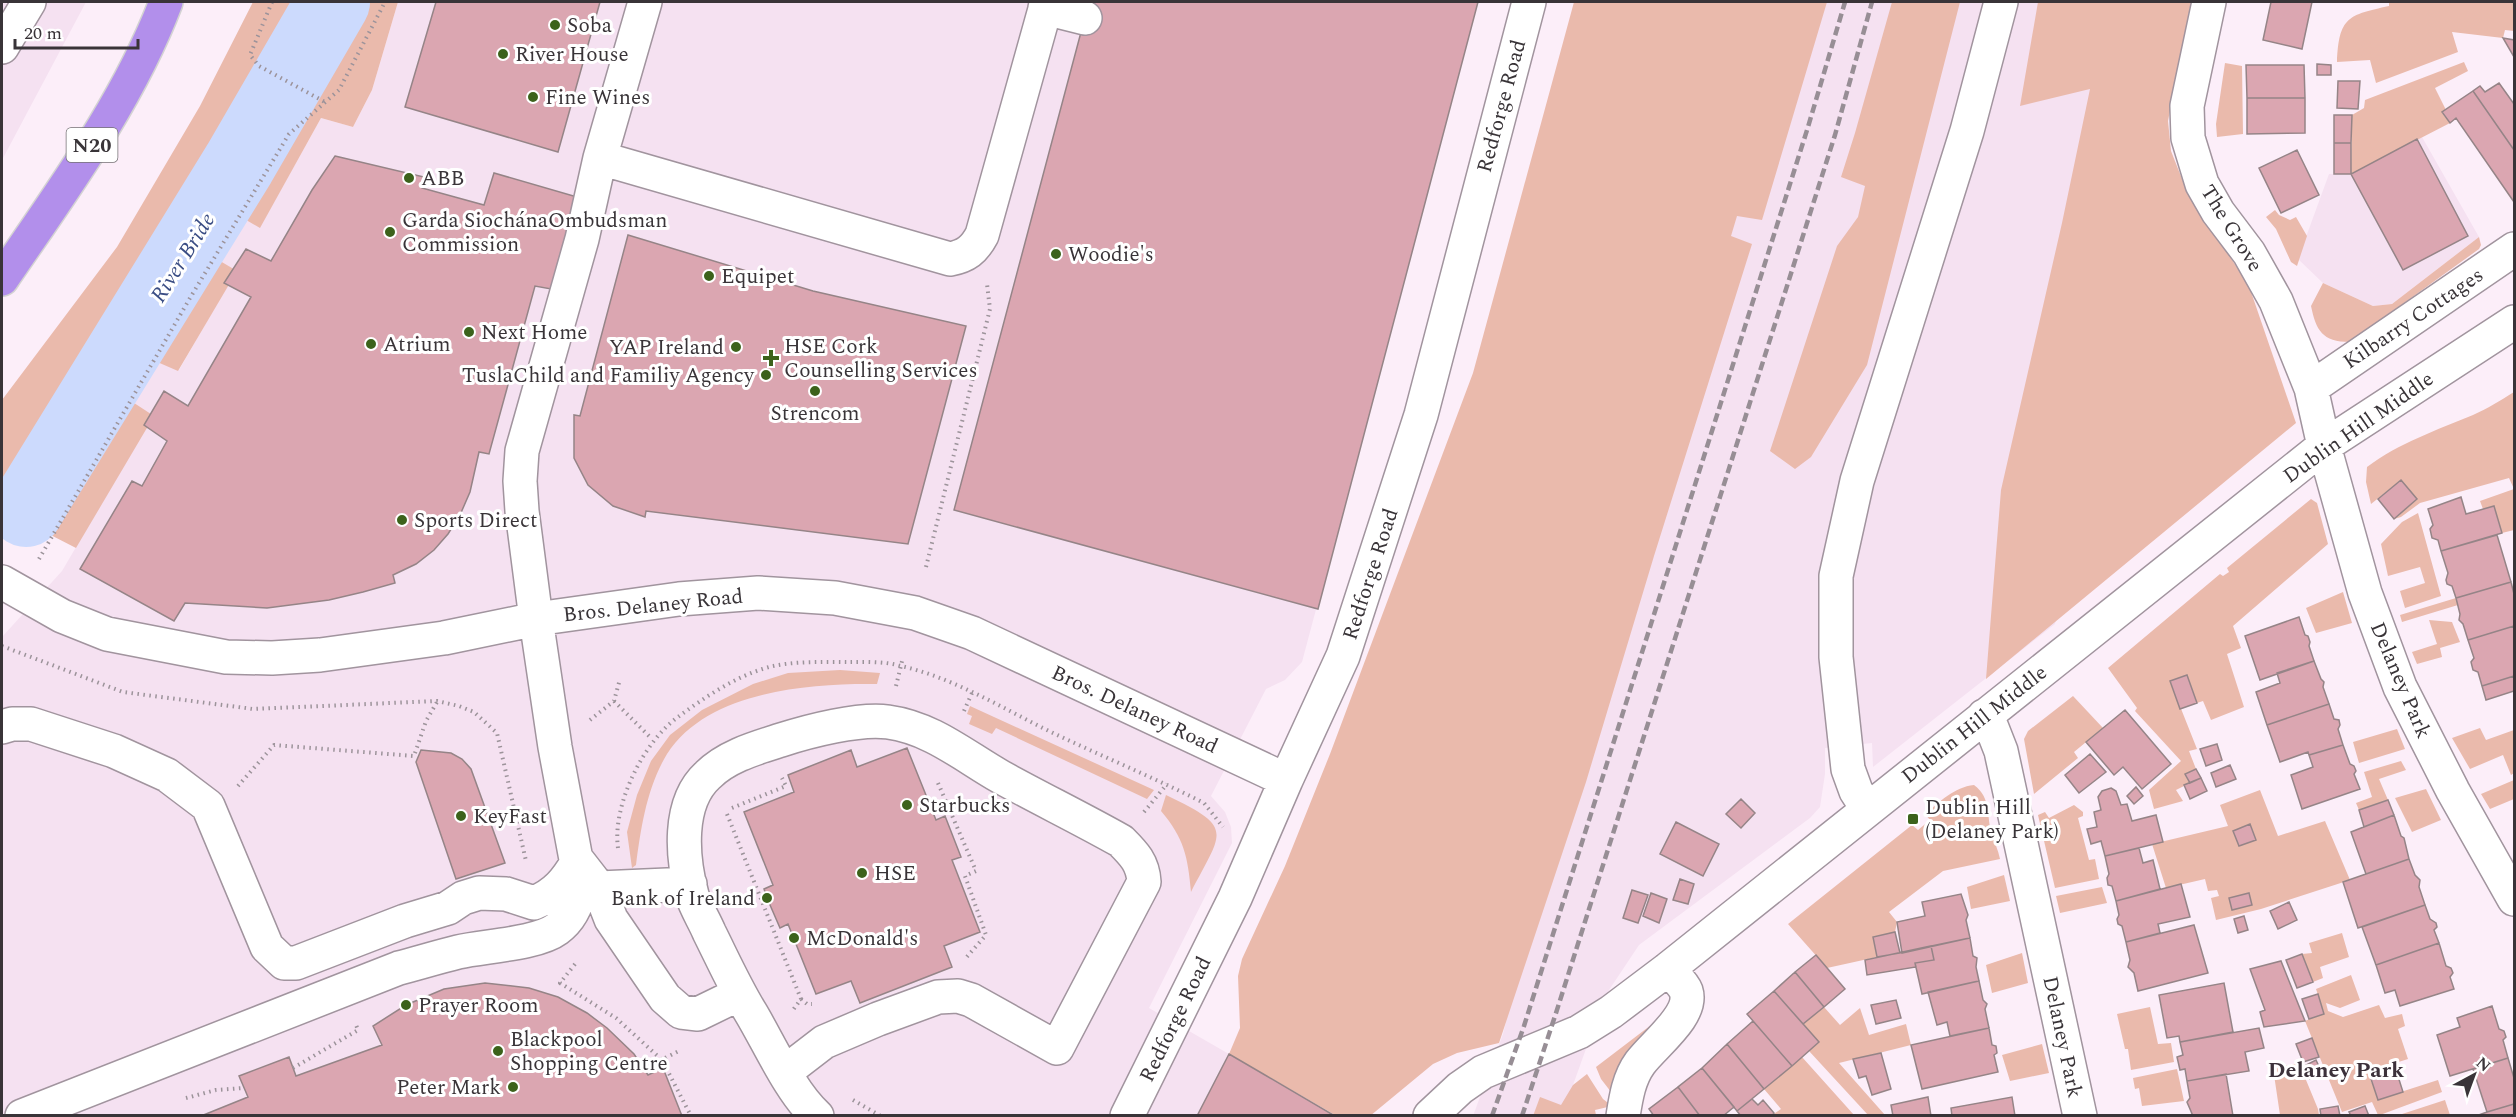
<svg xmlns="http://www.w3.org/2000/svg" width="2516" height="1117" font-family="Spectral,serif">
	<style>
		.built { fill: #f5e1f1 }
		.green { fill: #eabaac }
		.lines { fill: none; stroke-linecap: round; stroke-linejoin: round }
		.river { stroke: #ccdafd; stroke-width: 74 }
		.building { fill: #dba6b1; stroke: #958487; stroke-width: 1.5 }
		.minor-casing { stroke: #a1949e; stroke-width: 36 }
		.highway-casing { stroke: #d3d2d3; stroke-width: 36 }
		.path { stroke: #9c939a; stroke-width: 4; stroke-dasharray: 1.5 4.5; stroke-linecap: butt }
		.minor { stroke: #fff; stroke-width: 33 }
		.highway { stroke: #b28feb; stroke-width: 33 }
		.rail { stroke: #978e95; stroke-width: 4.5; stroke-dasharray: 9 4.5; stroke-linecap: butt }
		.poi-dot { fill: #3c621b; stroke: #fff; stroke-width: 2 }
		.labels { text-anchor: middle; stroke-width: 6; stroke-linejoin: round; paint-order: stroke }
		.shield { fill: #fff; stroke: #747174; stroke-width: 1.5 }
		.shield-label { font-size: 20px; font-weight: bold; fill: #393438 }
		.poi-label { font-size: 21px; fill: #393438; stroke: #fff; text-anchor: start }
		.street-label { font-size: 21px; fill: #393438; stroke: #fff }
		.water-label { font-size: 22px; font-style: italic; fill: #3a4d84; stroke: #fff }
		.neighbourhood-label { font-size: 22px; font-weight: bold; fill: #3c313a; stroke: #fff }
	</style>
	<rect width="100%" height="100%" fill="#fceef9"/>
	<path class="built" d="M2,2H86L2,160Z
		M398,2H1478L1302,662L1285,680L1266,689L1211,796L1225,812L1231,827L1232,843L1149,1008L1335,1115H2V637L62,571L153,416L131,402L155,360L179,370L236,271L215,259L241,217L260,227L321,118L353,127L372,90Z
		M1754,2H2175L2055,624L1873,767L1872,743L1825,748V774L1820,807L1810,818L1639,945L1605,996L1573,1085L1580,1115L1473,1116L1503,1034Z
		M2422,137L2479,237L2392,304L2373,306L2323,283L2298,259L2329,174H2351Z"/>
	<path class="green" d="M253,2H398L372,90L353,127L321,118L260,228L241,217L215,258L237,271L178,371L155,361L131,401L154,416L76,548L2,510V400L117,247L200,106Z
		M1574,2H1827L1762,220L1737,216L1731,236L1752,244L1654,556L1586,782L1499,1043L1457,1053L1433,1064L1370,1116L1335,1115L1229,1054L1240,1028L1238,976L1242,959L1285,866L1330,754L1473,373Z
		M1892,2H1960L1867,365L1811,457L1795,469L1770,451L1837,246L1858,217L1865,186L1841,177L1855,133Z
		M2038,2H2191L2168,121L2171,151L2186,189L2249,286L2296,423L1986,679L2001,490L2062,223L2090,89L2020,106Z
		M2389,2H2514V31L2505,30L2503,38L2452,32L2458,52L2376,83L2370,60L2337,62C2339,17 2348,15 2389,6Z
		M2464,62L2468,71L2435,88L2446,110L2442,113L2450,123L2351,174L2352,115L2364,108L2365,100Z
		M2225,63L2242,66L2243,134L2217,137L2216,124Z
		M2275,210L2279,215L2290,220L2296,217L2307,236L2297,266L2291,262L2276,229L2266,217Z
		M2479,237L2481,245L2479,249L2350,342C2322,342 2316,330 2311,306L2323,283L2373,306L2392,304Z
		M2514,392V530L2502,533L2494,506L2483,509L2480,501L2514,489L2509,478L2420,503L2401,517L2394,519L2417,499L2401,480L2371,504L2366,482L2367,467C2399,443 2437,430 2473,415C2487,409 2501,400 2514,392Z
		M2311,499L2317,503L2328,544L2233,626L2241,648L2227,654L2244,707L2211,720L2203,701L2197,703L2187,675L2170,681L2197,749L2189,751L2196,769L2186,774L2190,783L2176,790L2183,801L2154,809L2149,790L2181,761L2135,711L2137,708L2108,668L2220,574L2223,576L2229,572L2227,568Z
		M2418,513L2441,596L2405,608L2400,591L2425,583L2420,567L2388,576L2381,544L2402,522Z
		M2343,592L2352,623L2316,633L2306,608Z
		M2456,598L2458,605L2402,622L2400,615Z
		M2429,620L2452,622L2460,642L2440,648L2442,657L2417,664L2412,652L2437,644Z
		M840,670L880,673L877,684C810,683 707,691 667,754C647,787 641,827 636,865L632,868L627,832L637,795L651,761L670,735L702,710L753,684L788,673Z
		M2073,696L2103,728L2074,752L2078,758L2034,794L2024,739L2028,731Z
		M970,706L1154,790L1147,799L996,728L992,734L969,724L972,716L967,714Z
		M2480,728L2486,740L2514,730V773L2511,775L2503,755L2470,769L2452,738Z
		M2397,729L2405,749L2359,763L2353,742Z
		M2401,761L2406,770L2379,779L2388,800L2359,810L2356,803L2372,797L2364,772Z
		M2514,780V799L2490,809L2481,794Z
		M1974,785C1992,798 1986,817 1992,835C1995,843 1998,850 2000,859L1943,871L1889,912L1897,922L1895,932L1873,937L1877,957L1827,968L1788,924L1912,825L1918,830L1930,820L1925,814C1940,802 1954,787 1974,785Z
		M2426,789L2441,820L2412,832L2395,798Z
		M2260,790L2278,836L2325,821L2350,880L2261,909L2216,920L2211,898L2219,896L2217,890L2208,891L2205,879L2166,888L2152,844L2228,826L2220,805Z
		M1166,795C1235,828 1223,830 1191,892C1188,857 1184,838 1161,811Z
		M2074,805L2083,812V816L2078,818L2089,860L2095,859L2099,879L2055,888L2038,815L2045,812L2049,818Z
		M2004,875L2010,901L1971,909L1967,887Z
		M2102,887L2107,903L2060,913L2056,896Z
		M2342,933L2349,957L2320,967L2323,978L2313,982L2302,954L2312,953L2309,943Z
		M2022,953L2028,983L1992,993L1986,965Z
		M2351,975L2360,1000L2340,1008L2326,1003L2328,1011L2343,1017L2379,1005L2385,1018L2402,1014L2405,1026L2398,1029L2408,1059L2367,1072L2379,1099L2438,1080L2442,1092L2380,1115H2378L2372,1102L2342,1112L2305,1021L2324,1013L2316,989Z
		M1676,1006L1618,1101L1601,1079L1596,1067Z
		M1824,1007L1840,1025L1860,1008L1869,1035L1906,1024L1911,1045L1839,1063L1885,1115H1868L1809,1051L1818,1042L1803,1024Z
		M2150,1007L2158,1044L2171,1043L2174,1062L2131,1070L2128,1049H2125L2117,1014Z
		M2042,1044L2049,1073L2010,1081L2002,1055Z
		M1802,1057L1854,1115H1772L1781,1109L1764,1089Z
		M2299,1063L2318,1109L2319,1115H2280L2273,1068Z
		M2177,1069L2184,1101L2142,1106L2139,1088L2135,1089L2133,1078Z
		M1587,1074L1603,1099L1612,1106L1595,1110L1596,1115L1533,1116L1540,1097L1561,1105L1573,1085Z
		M2445,1100L2450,1115H2399Z"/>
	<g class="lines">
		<path class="river" d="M26,510L239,164L333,2"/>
	</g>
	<path class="building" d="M436,2H600L558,152L405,107Z
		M1089,2H1478L1318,609L954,510Z
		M2271,2H2312L2302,49L2263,40Z
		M2503,38L2514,40V57Z
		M2317,64L2331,65V75H2317Z
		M2246,65H2304L2305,98H2247Z
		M2338,81H2360L2358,109L2337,108Z
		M2499,83L2514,104V150L2473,91L2480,86L2485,92Z
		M2473,91L2514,150V202L2456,118L2450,123L2442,112Z
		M2247,98H2305V133L2247,134Z
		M2334,115H2352L2351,143H2334Z
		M2417,139L2468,236L2403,270L2351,174Z
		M2334,143H2351V174H2334Z
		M2297,150L2319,195L2281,213L2259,168Z
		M335,156L424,177L422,188L484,205L494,173L577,197L551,289L535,286L489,454L479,452L470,492L460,515L448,534L434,550L416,564L393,575L395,583L363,592L329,600L267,608L185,603L174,621L80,569L132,481L142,486L167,441L144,425L164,391L188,406L251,297L224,283L246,249L271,261L312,190Z
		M628,235L813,291L966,326L908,544L646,511L645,517L613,506L588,485L574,458V415L580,416Z
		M2401,480L2417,499L2394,519L2378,499Z
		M2461,497L2466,514L2494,506L2502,533L2441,551L2438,540L2432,538L2430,529L2433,525L2428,509Z
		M2497,535L2511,582L2456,598L2452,586L2447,584L2446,580L2448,573L2441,551Z
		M2511,582L2514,594V626L2468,640L2463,624L2459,620L2460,614L2456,598Z
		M2299,617L2305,635L2308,636L2310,642L2309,646L2314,661L2260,680L2245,636Z
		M2514,626V676L2482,686L2478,672L2473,670L2471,662L2474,658L2468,640Z
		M2314,661L2321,679L2324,682L2323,687L2329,704L2267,725L2256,692L2280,683L2277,673Z
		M2187,675L2197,703L2180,709L2170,681Z
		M2514,676V691L2486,700L2482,686Z
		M2329,704L2334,719L2339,720L2340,725L2338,729L2343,745L2309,755L2308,752L2280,762L2267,725Z
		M2125,710L2171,764L2142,789L2123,767L2114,775L2086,742Z
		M2217,744L2222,760L2206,766L2200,749Z
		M2343,745L2350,764L2354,766L2356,771L2354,774L2360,789L2302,809L2291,775L2313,767L2309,755Z
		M907,748L936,820L945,816L961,857L952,860L980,932L944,946L952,967L860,1003L851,981L816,994L788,924L780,928L767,898L764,889L773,885L744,812L794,792L788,775L851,750L857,767Z
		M421,750L451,753L462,759L471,769L505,863L456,879L416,762Z
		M2090,754L2106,772L2079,793L2065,775Z
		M2230,765L2236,779L2216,787L2211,773Z
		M2196,769L2201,778L2190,783L2185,774Z
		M2201,778L2207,791L2190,799L2184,785Z
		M2136,787L2143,796L2134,804L2127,796Z
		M2111,788L2116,791L2121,805L2127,804L2132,821L2156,815L2163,842L2105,856L2101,841L2091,844L2087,829L2097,827L2094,812L2101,810L2098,797L2102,791Z
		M1741,799L1755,813L1741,828L1726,814Z
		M2388,800L2394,815L2364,827L2359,810Z
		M2394,815L2401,836L2404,838L2409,859L2366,874L2351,832Z
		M1676,822L1719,844L1703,876L1660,854Z
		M2250,824L2256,840L2239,846L2233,831Z
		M2139,848L2143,863L2153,860L2160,889L2116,901L2112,886L2108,885L2107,878L2109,874L2105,856Z
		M2409,859L2415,875L2420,880L2419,887L2425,905L2358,928L2343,882Z
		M1680,879L1694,884L1688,904L1673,900Z
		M2181,884L2190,917L2158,924L2160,933L2126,942L2122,926L2118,924L2117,919L2119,915L2116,901Z
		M1632,890L1648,895L1638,923L1623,918Z
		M1651,893L1667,899L1659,923L1643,916Z
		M2249,893L2252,905L2232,910L2229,898Z
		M1961,894L1968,915L1966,920L1970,938L1902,953L1897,922L1925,916L1922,902Z
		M2289,902L2297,920L2278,929L2270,911Z
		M2425,905L2430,919L2436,923L2437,927L2434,930L2439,943L2376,965L2362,927Z
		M2244,916L2248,930L2238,933L2234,919Z
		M2194,925L2208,973L2138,991L2134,973L2128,967L2130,960L2126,942Z
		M1895,932L1900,953L1877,957L1873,937Z
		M1970,938L1973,956L1977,958L1976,967L1979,981L1922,994L1915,963L1934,960L1931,946Z
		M2439,943L2446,966L2451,968L2453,973L2450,977L2454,989L2400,1006L2395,990L2385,993L2376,965Z
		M1931,946L1934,960L1915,963L1916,967L1867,975L1865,960Z
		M2302,954L2313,982L2297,988L2286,960Z
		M1816,955L1845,989L1824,1007L1795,972Z
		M2281,961L2305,1021L2264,1027L2260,1012L2265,1010L2250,969Z
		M1795,972L1824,1007L1803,1024L1774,991Z
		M1979,981L1983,1000L1987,1004L1985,1009L1989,1028L1950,1036L1947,1022L1937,1025L1928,992Z
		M485,983L529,988L558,997L587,1013L607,1028L634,1054L648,1075L663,1068L682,1116H201L248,1097L239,1076L289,1057L296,1076L382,1045L373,1026L406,1005L444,989Z
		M2224,983L2233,1032L2180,1042L2179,1036L2167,1038L2159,995Z
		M1774,991L1819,1042L1792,1066L1747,1014Z
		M2318,994L2324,1014L2309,1019L2302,999Z
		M1896,1000L1901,1018L1876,1024L1871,1005Z
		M2492,1006L2499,1029L2504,1031L2506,1037L2503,1040L2508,1058L2450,1076L2437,1035L2460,1027L2457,1018Z
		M1753,1021L1792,1066L1764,1089L1727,1044Z
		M1989,1028L1992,1045L1996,1046L1997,1053L1994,1055L1998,1072L1922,1089L1911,1045Z
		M2259,1028L2264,1048L2245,1052L2249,1071L2187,1081L2185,1069L2180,1070L2177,1057L2183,1055L2180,1042Z
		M2312,1038L2319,1057L2303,1062L2296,1044Z
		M1727,1044L1764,1089L1737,1111L1702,1068Z
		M1881,1053L1891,1089L1872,1095L1866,1076L1859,1078L1853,1059Z
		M1229,1054L1265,1075L1335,1116H1197Z
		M2508,1058L2514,1078V1104L2487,1112L2473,1069Z
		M2316,1060L2322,1073L2310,1079L2304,1066Z
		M1702,1068L1734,1107L1723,1116H1700L1678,1087Z
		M2396,1070L2403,1092L2378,1100L2371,1079Z
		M2226,1074L2233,1116H2193L2187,1102L2190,1098L2187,1081Z
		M1678,1087L1700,1116H1654L1649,1109Z
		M1928,1097L1931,1116H1893L1891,1105Z
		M2012,1097L2015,1116H1952L1951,1108Z
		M1752,1099L1758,1105L1763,1100L1774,1113L1772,1116H1741L1737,1111Z
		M2514,1104V1116H2476L2487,1112Z
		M2338,1106L2340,1116H2321L2320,1109Z
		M2365,1106L2369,1116H2351L2349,1112Z"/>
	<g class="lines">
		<defs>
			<path id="minor" d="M2209,2L2187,106L2188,138L2202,184L2218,212L2249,253L2276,301L2311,388L2324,446L2365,593L2400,687L2453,791L2514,899
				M1045,8L1085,18
				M2,47L29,2
				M600,158L950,259C966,256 974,250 982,235L1047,2
				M2311,388L2514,249
				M2,582L62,616L107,634L226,657L272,658L320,655L444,638L536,619L679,599L758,593L835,598L915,613L972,633L1286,780
				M1984,716L1992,728L2001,751L2080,1116
				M2,727L12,724H31L114,751L167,775L208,806L267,947L284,963H296L405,921L448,908L463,898L479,893L506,894L534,903C556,894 566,881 578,861
				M1867,808L1856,791L1848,769L1836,657V576L1857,481L1967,131L2001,2
				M578,861L599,888L611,919L665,998L681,1012L698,1014L739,994
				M599,888L690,884
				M785,1072L824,1042L878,1019L938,997L958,996L971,1000L1057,1048L1144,882C1143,863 1134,854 1121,841C1082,819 1041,799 1001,777C964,756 932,728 888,722C859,718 809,731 781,740C756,748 727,756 708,775C677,803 682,858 692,895C696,908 704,920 709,932C723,960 735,987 751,1013C769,1043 791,1093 817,1116
				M22,1116L399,968C418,963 438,957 458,952C484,946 537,944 557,929C571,919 578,902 581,886L555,747L536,619L522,511L520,481L522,451L582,239L600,158L645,2
				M1127,1116L1235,898L1286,780L1343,656L1421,415L1529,2
				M1430,1116L1460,1088L1483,1072L1579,1032L1611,1012L1668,969L2324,446L2514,322
				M1623,1116C1626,1097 1629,1078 1640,1063C1654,1044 1694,1015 1686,991C1683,983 1674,976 1668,969"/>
			<path id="highway" d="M2,279C62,191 128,102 166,2"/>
		</defs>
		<use href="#minor" class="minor-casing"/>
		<use href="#highway" class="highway-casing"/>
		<path class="path" d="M272,2L250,55L259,66L325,102
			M39,559L190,298L289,134L339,90L385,2
			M926,567L990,309L987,284
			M2,646L123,692L253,709L437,701L459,706L474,712L497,733L526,861
			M896,686L903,657
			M614,701L652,739
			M964,711L972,693
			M590,720L614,701L620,679
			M938,783L976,871L965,876L986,935L965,959
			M238,786L274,745L414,756L426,721L437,702
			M732,808L786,786L782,778
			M1144,812L1167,784
			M727,814L801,999L793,1010
			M618,848C612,806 643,742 678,717C705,697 736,676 769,667C793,661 822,662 847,662C864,662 884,661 901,666C954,678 1002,708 1051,732C1101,756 1153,777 1204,803L1223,827
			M575,964L560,983L616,1018L662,1060L691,1116
			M801,999L807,1004H812
			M293,1068L358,1030L356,1025
			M655,1072L651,1065L679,1051
			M186,1098L216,1090L243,1088
			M853,1100L881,1116"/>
		<use href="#minor" class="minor"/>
		<use href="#highway" class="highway"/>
		<path class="rail" d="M1492,1116L1524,1026L1808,127L1845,2
			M1522,1116L1556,1013L1835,135L1872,2"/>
	</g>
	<g class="poi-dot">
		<circle cx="555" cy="25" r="6"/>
		<circle cx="503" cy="54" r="6"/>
		<circle cx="533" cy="97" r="6"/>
		<circle cx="409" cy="178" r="6"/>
		<circle cx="390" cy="232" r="6"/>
		<circle cx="1056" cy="254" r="6"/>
		<circle cx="709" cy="276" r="6"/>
		<circle cx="469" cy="332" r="6"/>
		<circle cx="371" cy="344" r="6"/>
		<circle cx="736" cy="347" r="6"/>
		<path d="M768 349h6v6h6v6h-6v6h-6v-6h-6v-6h6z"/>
		<circle cx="766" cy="375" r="6"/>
		<circle cx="815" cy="391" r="6"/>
		<circle cx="402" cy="520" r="6"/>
		<circle cx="907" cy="805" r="6"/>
		<circle cx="461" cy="816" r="6"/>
		<rect x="1907" y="813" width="12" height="12" rx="3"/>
		<circle cx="862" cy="873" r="6"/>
		<circle cx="767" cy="898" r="6"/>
		<circle cx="794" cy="938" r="6"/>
		<circle cx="406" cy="1005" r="6"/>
		<circle cx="498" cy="1051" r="6"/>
		<circle cx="513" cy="1087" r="6"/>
	</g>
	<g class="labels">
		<rect class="shield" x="66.5" y="128" width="51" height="34" rx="4.5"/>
		<g class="shield-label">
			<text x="92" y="152">N20</text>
		</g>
		<g class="poi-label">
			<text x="567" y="32">Soba</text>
			<text x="515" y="61">River House</text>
			<text x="545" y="104">Fine Wines</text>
			<text x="421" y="185">ABB</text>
			<text x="402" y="227">Garda SiochánaOmbudsman<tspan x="402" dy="24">Commission</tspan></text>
			<text x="1068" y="261">Woodie's</text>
			<text x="721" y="283">Equipet</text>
			<text x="481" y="339">Next Home</text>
			<text x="383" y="351">Atrium</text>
			<text x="784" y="353">HSE Cork<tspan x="784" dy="24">Counselling Services</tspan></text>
			<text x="724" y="354" text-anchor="end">YAP Ireland</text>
			<text x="754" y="382" text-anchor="end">TuslaChild and Familiy Agency</text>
			<text x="815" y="420" text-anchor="middle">Strencom</text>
			<text x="414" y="527">Sports Direct</text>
			<text x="919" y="812">Starbucks</text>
			<text x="1925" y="814">Dublin Hill<tspan x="1925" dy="24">(Delaney Park)</tspan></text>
			<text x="473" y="823">KeyFast</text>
			<text x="874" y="880">HSE</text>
			<text x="755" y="905" text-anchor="end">Bank of Ireland</text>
			<text x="806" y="945">McDonald's</text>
			<text x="418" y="1012">Prayer Room</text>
			<text x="510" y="1046">Blackpool<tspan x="510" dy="24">Shopping Centre</tspan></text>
			<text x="501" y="1094" text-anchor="end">Peter Mark</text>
		</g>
		<g class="street-label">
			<text transform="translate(1501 106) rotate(-75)" y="7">Redforge Road</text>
			<text transform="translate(2232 228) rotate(58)" y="7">The Grove</text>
			<text transform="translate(2413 318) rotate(-34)" y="7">Kilbarry Cottages</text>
			<text transform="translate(2358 427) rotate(-35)" y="7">Dublin Hill Middle</text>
			<text transform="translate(1370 574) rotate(-72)" y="7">Redforge Road</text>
			<text transform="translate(653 605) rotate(-6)" y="7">Bros. Delaney Road</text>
			<text transform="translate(2401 680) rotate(67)" y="7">Delaney Park</text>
			<text transform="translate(1135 709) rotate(25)" y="7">Bros. Delaney Road</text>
			<text transform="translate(1974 724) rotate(-38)" y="7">Dublin Hill Middle</text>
			<text transform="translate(1175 1019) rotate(-64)" y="7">Redforge Road</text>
			<text transform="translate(2063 1037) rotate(78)" y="7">Delaney Park</text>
		</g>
		<g class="water-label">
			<text transform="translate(182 257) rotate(-58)" y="8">River Bride</text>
		</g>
		<g class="neighbourhood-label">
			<text x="2336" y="1077">Delaney Park</text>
		</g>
	</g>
	<rect width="2516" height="1117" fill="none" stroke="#393438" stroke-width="6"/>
	<g transform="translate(2474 1075) rotate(41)" stroke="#ffffff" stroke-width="4.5" paint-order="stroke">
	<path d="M0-4.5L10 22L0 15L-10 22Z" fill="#393438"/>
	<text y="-9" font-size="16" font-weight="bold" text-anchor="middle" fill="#393438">N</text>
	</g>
	<path d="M15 39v9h123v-9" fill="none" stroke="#393438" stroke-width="3"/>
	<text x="24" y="39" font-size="18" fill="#393438" stroke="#ffffff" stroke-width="4.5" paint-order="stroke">20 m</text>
</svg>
